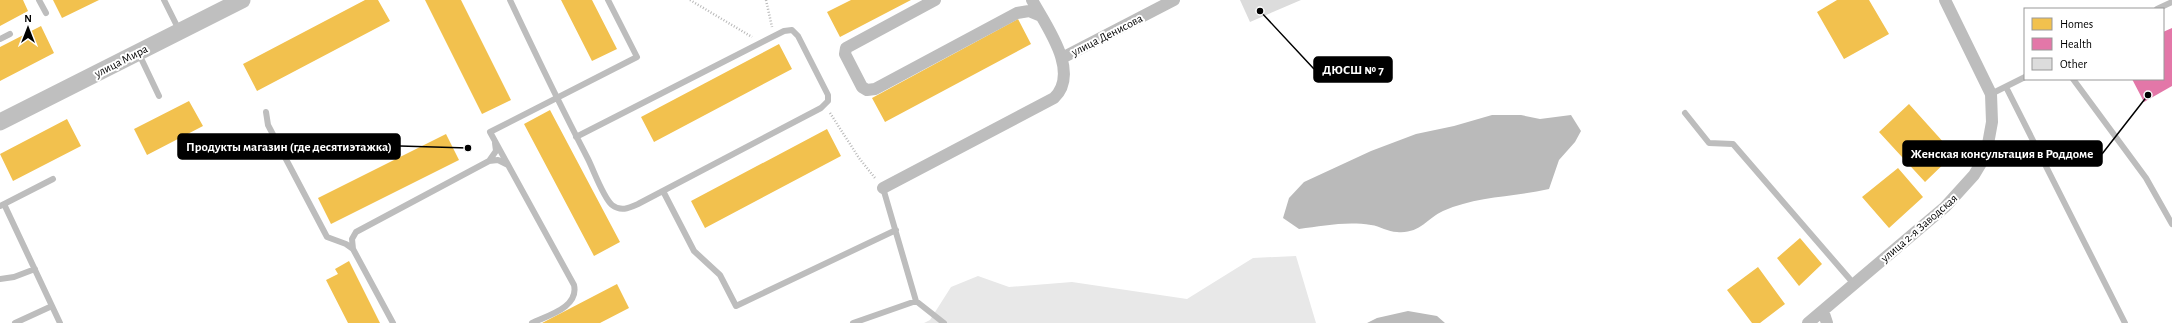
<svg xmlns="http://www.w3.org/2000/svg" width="2172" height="323" font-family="'Alegreya Sans',sans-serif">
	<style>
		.green { fill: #e8e8e8 }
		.water { fill: #bababa }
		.homes { fill: #f2c14e }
		.health { fill: #e377a8 }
		.building { fill: #dcdcdc }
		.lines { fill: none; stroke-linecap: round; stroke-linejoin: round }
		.path { stroke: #b8b8b8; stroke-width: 2.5; stroke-dasharray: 1 2; stroke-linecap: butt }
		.lane { stroke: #bdbdbd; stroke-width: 6 }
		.street { stroke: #bdbdbd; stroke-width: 12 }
		.secondary { stroke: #bfbfbf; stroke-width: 17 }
		.labels { text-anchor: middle; stroke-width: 4; stroke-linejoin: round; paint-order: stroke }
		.street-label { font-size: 12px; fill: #000; stroke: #fff }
		.leader { fill: none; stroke: #000; stroke-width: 1.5 }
		.callout-dot { fill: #000; stroke: #fff; stroke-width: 1.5 }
		.callout { fill: #000; stroke: #000; stroke-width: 1.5 }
		.callout-label { font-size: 13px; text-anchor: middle; font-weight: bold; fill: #fff }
	</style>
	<rect width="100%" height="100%" fill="#fff"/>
	<path class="green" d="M1296,256L1316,323H924L930,320L951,287L978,276L1009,287L1072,282L1187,299L1253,258Z"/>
	<path class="water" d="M1492,115H1521L1540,119L1571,115L1581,131L1575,142L1559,160L1549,189C1514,197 1476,196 1443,211C1426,219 1420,234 1397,232C1388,232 1380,226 1371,225C1346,221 1323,226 1299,229L1283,218L1289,198L1304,182L1371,151L1416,134L1454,126Z
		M1408,311L1437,316L1445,323H1367L1377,318Z"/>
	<path class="homes" d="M0,0H23L28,11L0,26Z
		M53,0H99L62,18Z
		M365,0H378L390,21L257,91L243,64Z
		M425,0H461L511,100L482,114Z
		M561,0H592L617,49L592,61Z
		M851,0H911L840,37L827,12Z
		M1837,0H1869L1889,34L1844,59L1817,12Z
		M1018,19L1031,44L885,122L872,98Z
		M41,26L54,53L0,81V47Z
		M779,44L792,69L654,142L641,117Z
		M189,101L203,126L147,155L134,129Z
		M1909,104L1954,154L1925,182L1879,132Z
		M550,110L620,242L594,256L524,124Z
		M67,119L81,146L13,181L0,154Z
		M827,129L841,156L705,228L691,201Z
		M446,134L459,160L331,224L318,198Z
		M1898,168L1923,197L1889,228L1862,197Z
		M1800,238L1822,264L1799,286L1777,258Z
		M349,261L380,323H348L326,280L338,274L335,269Z
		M1758,267L1785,304L1760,323H1752L1727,290Z
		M617,284L629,308L600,323H542Z"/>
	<path class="health" d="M2172,28V86L2144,102L2132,79H2163V32Z"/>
	<path class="building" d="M1240,0H1301L1250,22Z"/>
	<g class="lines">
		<path class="path" d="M690,0L752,37
			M766,0L772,27
			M830,113L859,158L875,178"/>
		<path class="lane" d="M39,0L46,13
			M164,0L179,30
			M510,0C535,53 561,107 588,159C594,171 603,197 612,205C621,212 629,208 638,204L821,108L828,101V95L798,36L792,30L784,31L576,137
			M2157,9L2172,2
			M0,39L10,34
			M139,54L159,96
			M2073,79L2146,178L2172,224
			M2006,87L2125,323
			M1991,94L2025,77
			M266,112L268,125L327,237L346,244L353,249
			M1685,113L1709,143L1733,144L1854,284
			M489,161L498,160L508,165
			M883,188L916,301L944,323
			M663,191L694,251L720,275L736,306L896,230
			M4,204L60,323
			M0,206L53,179
			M0,279L14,277L35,269
			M15,323L52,306
			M393,323L353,249L352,239L356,232L489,161L496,151L495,143
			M532,323C549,315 579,307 574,285L490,132L637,57L608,0
			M853,323L916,301"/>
		<path class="street" d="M935,0L846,48L845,54L862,87L867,90L875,89L1017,13L1029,11L1041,16
			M1062,58L1174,0
			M883,188L1054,98C1081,72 1046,26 1032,0
			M1823,311L1827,323
			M1808,323L1945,207L1974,175L1986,155L1992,122L1991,94L1945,0"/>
		<path class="secondary" d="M0,122L242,0"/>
	</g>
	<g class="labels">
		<g class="street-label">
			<text transform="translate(1107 35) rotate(-27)" y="4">улица Денисова</text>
			<text transform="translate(121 61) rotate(-27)" y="4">улица Мира</text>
			<text transform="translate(1919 228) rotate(-41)" y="4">улица 2-я Заводская</text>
		</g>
	</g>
	<path class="leader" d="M1260 11L1314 69M468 148L400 146M2148 95L2102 154"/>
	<g class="callout-dot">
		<circle cx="1260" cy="11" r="4"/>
		<circle cx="468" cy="148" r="4"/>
		<circle cx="2148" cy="95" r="4"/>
	</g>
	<g class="callout">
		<rect x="1314" y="57" width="78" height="25" rx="4"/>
		<rect x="178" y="134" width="222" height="25" rx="4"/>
		<rect x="1903" y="141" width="199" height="25" rx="4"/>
	</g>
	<g class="callout-label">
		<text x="1353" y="74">ДЮСШ № 7</text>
		<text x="289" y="151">Продукты магазин (где десятиэтажка)</text>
		<text x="2002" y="158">Женская консультация в Роддоме</text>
	</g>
	<rect x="2024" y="8" width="140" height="72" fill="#ffffff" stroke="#999999"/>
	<rect x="2032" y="18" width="20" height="12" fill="#f2c14e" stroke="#999999"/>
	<text x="2060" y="28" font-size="12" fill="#000000">Homes</text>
	<rect x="2032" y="38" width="20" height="12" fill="#e377a8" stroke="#999999"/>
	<text x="2060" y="48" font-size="12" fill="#000000">Health</text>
	<rect x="2032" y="58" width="20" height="12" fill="#dcdcdc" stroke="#999999"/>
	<text x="2060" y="68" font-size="12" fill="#000000">Other</text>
	<g transform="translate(28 28)" stroke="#ffffff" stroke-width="3" paint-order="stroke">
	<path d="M0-3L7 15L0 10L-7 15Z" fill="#000000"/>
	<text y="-6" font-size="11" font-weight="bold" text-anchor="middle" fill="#000000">N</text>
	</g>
</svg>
